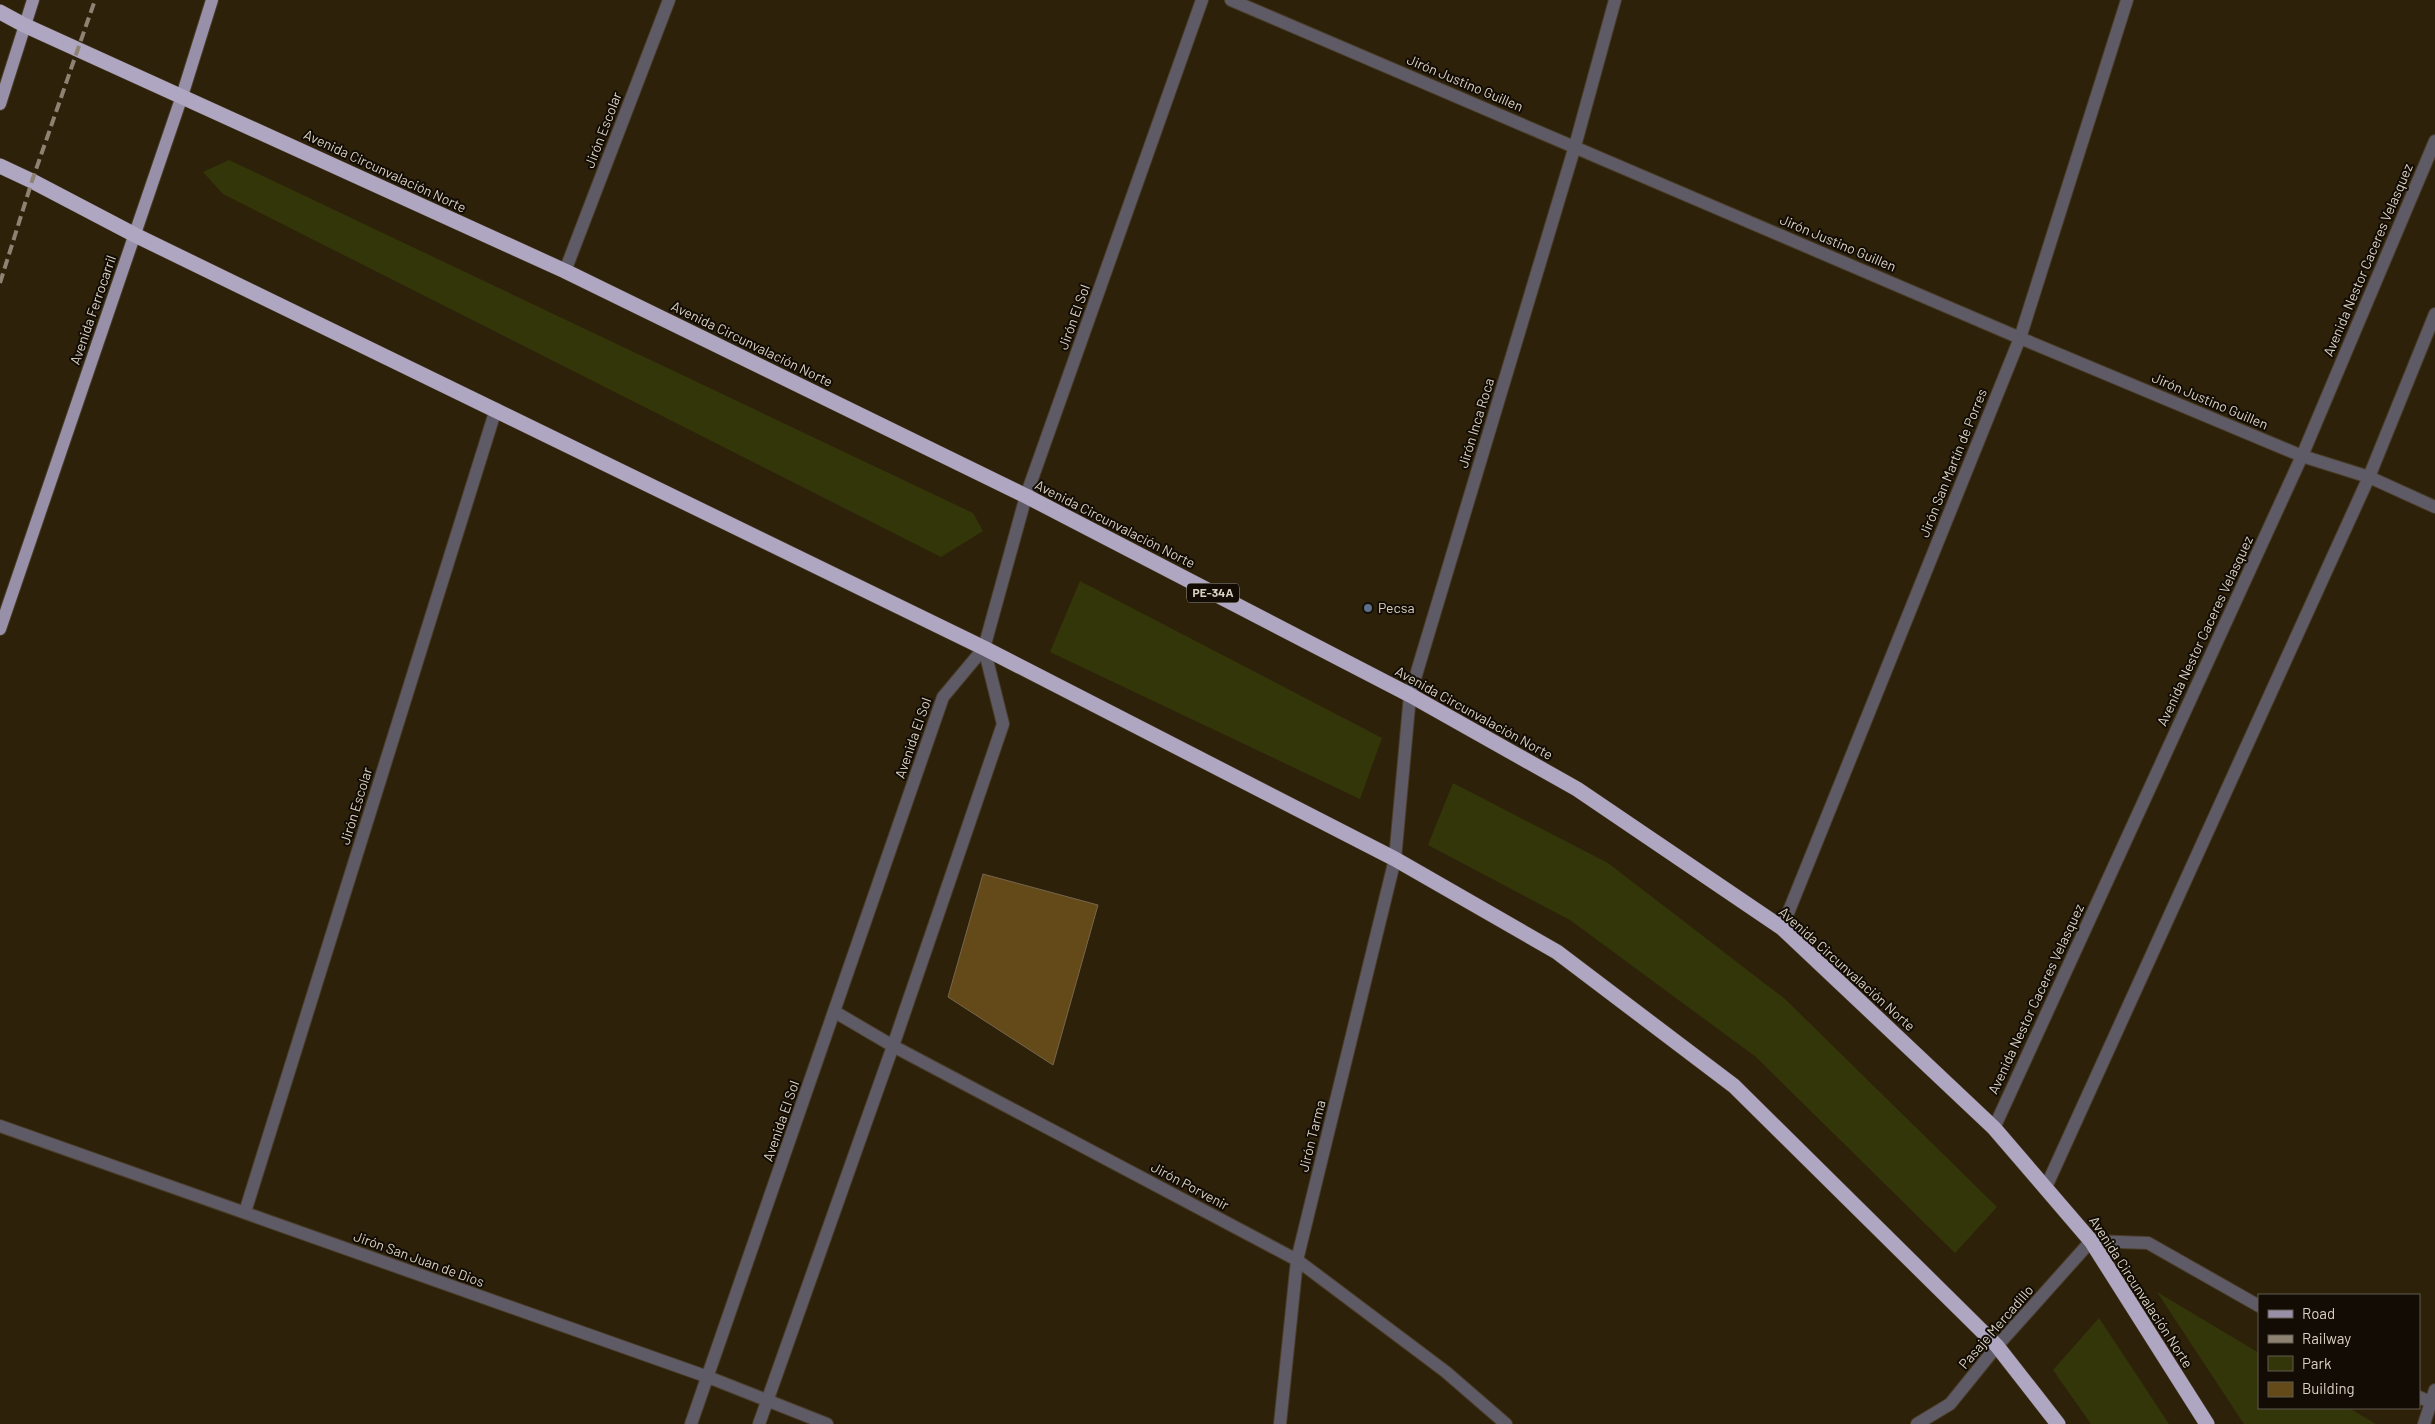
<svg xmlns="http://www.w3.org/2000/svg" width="2435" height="1424" font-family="Barlow,sans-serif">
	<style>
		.green { fill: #333609 }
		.building { fill: #644919; stroke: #77674e }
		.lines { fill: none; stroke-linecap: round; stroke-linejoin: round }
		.minor-casing { stroke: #493d28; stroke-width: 14 }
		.major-casing { stroke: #493d28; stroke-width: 14 }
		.highway-casing { stroke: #493d28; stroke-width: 16 }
		.minor { stroke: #5e5a66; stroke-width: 12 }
		.major { stroke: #9890a8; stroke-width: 12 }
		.highway { stroke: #afa6c2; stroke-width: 15 }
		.rail { stroke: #8e8372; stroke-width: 4; stroke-dasharray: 10 5; stroke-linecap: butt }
		.service-dot { fill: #5c6f8a; stroke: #120c04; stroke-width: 2 }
		.labels { text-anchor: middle; stroke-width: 4; stroke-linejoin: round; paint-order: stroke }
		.shield { fill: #120c04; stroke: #9d968a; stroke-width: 1 }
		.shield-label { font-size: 12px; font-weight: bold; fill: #d9d1c3 }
		.street-label { font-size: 14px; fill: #d9d1c3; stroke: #120c04 }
		.poi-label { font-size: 14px; fill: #d9d1c3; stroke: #120c04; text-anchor: start }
	</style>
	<rect width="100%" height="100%" fill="#2e210a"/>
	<path class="green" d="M229,160L973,513L983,531L941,557L223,194L203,172Z
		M1080,581L1382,738L1360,799L1050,652Z
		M1453,783L1608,863L1785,999L1997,1207L1955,1253L1756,1057L1570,920L1428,845Z
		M2157,1292L2259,1353V1408H2349L2376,1424H2244Z
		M2099,1318L2169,1424H2091L2053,1370Z"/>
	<path class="building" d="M983,874L1098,905L1053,1065L948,997Z"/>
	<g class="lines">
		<defs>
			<path id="minor" d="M1231,0L2020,338L2302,456L2369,477L2435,507
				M565,271L669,0
				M1782,928L2020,338L2127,0
				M835,1012L893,1046L1297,1260L1446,1372L1506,1424
				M0,1126L708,1377L827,1424
				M1994,1128L2302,456L2435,141
				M2046,1187L2369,477L2435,314
				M245,1212L496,409
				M2419,1397L2435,1404
				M691,1424L943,697L984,648L1026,496L1202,0
				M759,1424L893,1046L1003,724L984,648
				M1280,1424L1297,1260L1395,859L1410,695L1575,146L1615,0
				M1917,1424L1950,1404L1997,1346L2091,1241L2148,1243L2259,1306
				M2424,1424L2435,1390"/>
			<path id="major" d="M0,104L33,0
				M0,629L182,96L212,0"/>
			<path id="highway" d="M0,12L24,25L565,271L1026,496L1410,695L1577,789L1782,928L1994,1128L2091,1241L2207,1424
				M0,166L32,181L135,235L984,648L1395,859L1557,952L1734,1086L1997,1346L2058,1424"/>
		</defs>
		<use href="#minor" class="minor-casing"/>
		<use href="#major" class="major-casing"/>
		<use href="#highway" class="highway-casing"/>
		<use href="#minor" class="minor"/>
		<use href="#major" class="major"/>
		<use href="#highway" class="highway"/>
		<path class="rail" d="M0,283L32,181L95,0"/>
	</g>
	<circle class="service-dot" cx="1368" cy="608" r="5"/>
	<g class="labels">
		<rect class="shield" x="1187" y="583.5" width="52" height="19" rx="4"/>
		<g class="shield-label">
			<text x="1213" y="597">PE-34A</text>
		</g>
		<g class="street-label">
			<text transform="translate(1465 83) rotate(23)" y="5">Jirón Justino Guillen</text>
			<text transform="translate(603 130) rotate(-69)" y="5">Jirón Escolar</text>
			<text transform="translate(385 171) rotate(25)" y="5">Avenida Circunvalación Norte</text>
			<text transform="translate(1838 243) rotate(23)" y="5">Jirón Justino Guillen</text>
			<text transform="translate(2368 260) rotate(-67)" y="5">Avenida Nestor Caceres Velasquez</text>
			<text transform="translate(93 310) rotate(-71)" y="5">Avenida Ferrocarril</text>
			<text transform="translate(1074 317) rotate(-70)" y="5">Jirón El Sol</text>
			<text transform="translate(752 344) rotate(26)" y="5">Avenida Circunvalación Norte</text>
			<text transform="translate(2210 401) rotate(23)" y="5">Jirón Justino Guillen</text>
			<text transform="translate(1476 423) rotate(-73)" y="5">Jirón Inca Roca</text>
			<text transform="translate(1953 463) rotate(-68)" y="5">Jirón San Martín de Porres</text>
			<text transform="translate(1115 524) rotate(27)" y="5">Avenida Circunvalación Norte</text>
			<text transform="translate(2205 631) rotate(-65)" y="5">Avenida Nestor Caceres Velasquez</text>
			<text transform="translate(1474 713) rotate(29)" y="5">Avenida Circunvalación Norte</text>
			<text transform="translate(913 738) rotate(-71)" y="5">Avenida El Sol</text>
			<text transform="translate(356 806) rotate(-73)" y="5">Jirón Escolar</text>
			<text transform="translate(1847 969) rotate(42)" y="5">Avenida Circunvalación Norte</text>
			<text transform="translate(2036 999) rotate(-65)" y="5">Avenida Nestor Caceres Velasquez</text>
			<text transform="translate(781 1121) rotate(-71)" y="5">Avenida El Sol</text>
			<text transform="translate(1312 1136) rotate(-76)" y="5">Jirón Tarma</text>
			<text transform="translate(1190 1186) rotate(28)" y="5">Jirón Porvenir</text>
			<text transform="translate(419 1259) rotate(20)" y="5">Jirón San Juan de Dios</text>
			<text transform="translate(2141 1292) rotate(57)" y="5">Avenida Circunvalación Norte</text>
			<text transform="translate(1996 1327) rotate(-49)" y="5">Pasaje Mercadillo</text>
		</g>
		<g class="poi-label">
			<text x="1378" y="613">Pecsa</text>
		</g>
	</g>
	<rect x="2258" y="1294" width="162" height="115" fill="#120c04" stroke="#625b50"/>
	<rect x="2268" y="1310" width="25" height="8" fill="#9890a8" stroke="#625b50"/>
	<text x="2302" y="1319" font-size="15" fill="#d9d1c3">Road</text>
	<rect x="2268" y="1335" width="25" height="8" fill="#8e8372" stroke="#625b50"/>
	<text x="2302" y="1344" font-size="15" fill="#d9d1c3">Railway</text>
	<rect x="2268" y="1356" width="25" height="15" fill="#333609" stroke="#625b50"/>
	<text x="2302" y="1369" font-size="15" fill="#d9d1c3">Park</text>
	<rect x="2268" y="1382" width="25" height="15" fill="#644919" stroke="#625b50"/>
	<text x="2302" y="1394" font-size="15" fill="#d9d1c3">Building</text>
</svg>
